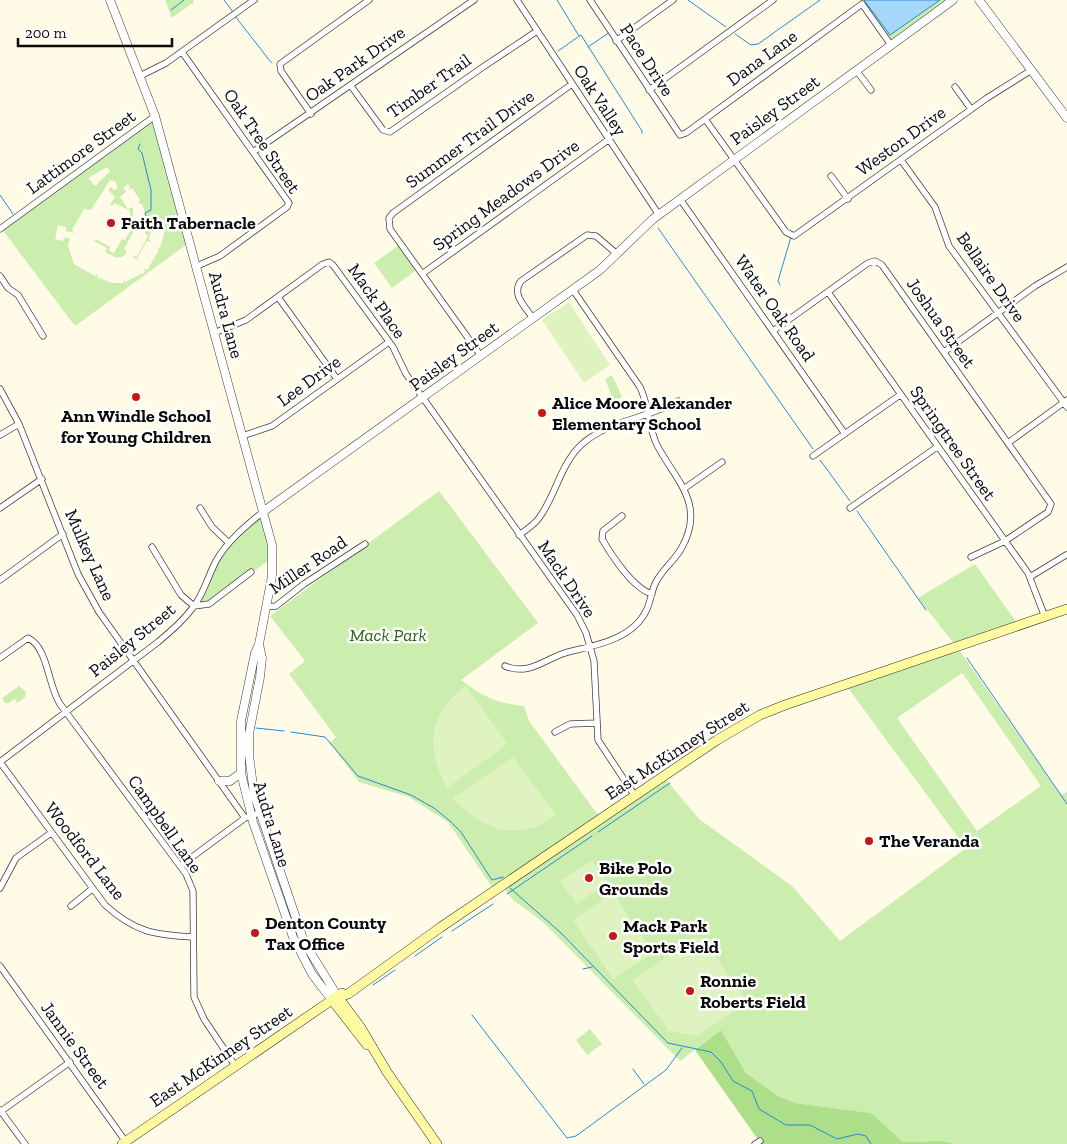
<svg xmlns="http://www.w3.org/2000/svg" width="1067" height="1144" font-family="'Zilla Slab',serif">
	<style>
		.green { fill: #cbedae; fill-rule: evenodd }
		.forest { fill: #addf8b }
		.pitch { fill: #dff3c0 }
		.water { fill: #a6d8fc; stroke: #268ada }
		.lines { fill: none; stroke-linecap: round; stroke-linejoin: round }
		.stream { stroke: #268ada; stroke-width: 1 }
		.minor-casing { stroke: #3d3d3d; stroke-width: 7 }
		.tertiary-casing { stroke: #3d3d3d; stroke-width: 9 }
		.secondary-casing { stroke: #2c2c2c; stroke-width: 10 }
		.minor { stroke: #fff; stroke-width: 5.5 }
		.tertiary { stroke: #fff; stroke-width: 8 }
		.secondary { stroke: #fff9a2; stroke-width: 9 }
		.poi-dot { fill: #c61616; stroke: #fff; stroke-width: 2 }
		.labels { text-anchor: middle; stroke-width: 5; stroke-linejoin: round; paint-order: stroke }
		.street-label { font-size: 18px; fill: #0a0a0a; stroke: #fff }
		.poi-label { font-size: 18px; font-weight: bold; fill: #0a0a0a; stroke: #fff; text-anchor: start }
		.park-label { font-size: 18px; font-style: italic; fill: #236716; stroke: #fff }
	</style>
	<rect width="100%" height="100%" fill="#fffbe7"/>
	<path class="green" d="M165,0H193L194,2L172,18Z
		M859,0H953L891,45Z
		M155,116L190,242L75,326L1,228ZM107,167L110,171L95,186L88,178ZM110,180L115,181L118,188L114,190L111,187L108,190L115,197L110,205L112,206L114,203L129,210L133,226L125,240L122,239L114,253L109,251L110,247L96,239L94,241L107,248L105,252L117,258L124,256L127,252L124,249L135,229L139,230L133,219V207L128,209L120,197L126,192L123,188L128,184L130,187L128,190L132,188L140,200L138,203L142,204L150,228L146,230L145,234L148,236L137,257L133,255V257L140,262L137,259L147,241L152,242L149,239L151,229L161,226V229L165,230L160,248L156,247L159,250L147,270L143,268L145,272L125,282L124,279L123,283H112L97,277L98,273L95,276L74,264L68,245L70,239L65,237L63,241L55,239L58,225L66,227V231L75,233L72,230L84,209L91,210Z
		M401,244L418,269L392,288L374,263Z
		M612,375L622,397L614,402L605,379Z
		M439,491L538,623L461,680C483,697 496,703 524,706L529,721L601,819L663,776L699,819L792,886L840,941L966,848L845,684L956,646L918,598L975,564L1019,626L957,647L1061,795L1067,792V1144H957L925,1141L903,1142L871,1113L795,1103L778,1096L746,1073L721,1030L680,1061L543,922L513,900L502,886L492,887L448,822L409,797L359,782L330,743L336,737L289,674L305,661L270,616ZM962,673L1041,786L977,831L897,718Z
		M260,515L267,542L269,560L209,604L197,602L217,560L229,543Z
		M19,686L26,692L25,697L17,703L15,699L8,703H5L2,698Z
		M590,1029L602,1044L587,1055L576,1040Z"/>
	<path class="forest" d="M721,1030L746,1073L778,1096L795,1103L871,1113L903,1142L939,1141L957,1144H755L759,1141L695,1050Z"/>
	<path class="pitch" d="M569,302L610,365L584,383L542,320Z
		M466,686L506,742L505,746L447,788C425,748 428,714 466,686Z
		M513,757L556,815C550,819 543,825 536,827C504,838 473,822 453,798Z
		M592,860L608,883L576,904L560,881Z
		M613,893L653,953L613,979L573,920Z
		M696,937L704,939L747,1002L697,1036L669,1031L633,980Z"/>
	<path class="water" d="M864,0H940L890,35Z"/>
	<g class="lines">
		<path class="stream" d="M224,0L233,12
			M557,0L579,36
			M688,0L726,27
			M171,10L184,0
			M235,16L270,61
			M735,34L751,45L758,44L820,0
			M588,47L610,32
			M558,51L581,35L642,131V133
			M270,61L272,63
			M140,144L138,149L142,153L151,190V210L145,213L146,217
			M0,195L13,214
			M658,228L813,449
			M780,285L778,281L791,237
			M820,460L850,501
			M857,511L926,610
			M967,658L1067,804
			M256,728L284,731
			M291,732L325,737L358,776L411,795L434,808L450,821L461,832L492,880L503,877
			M598,832L670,783
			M510,888L561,933L668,1043L711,1052L721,1062L733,1081L752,1091L759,1109L786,1125H810L837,1139L858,1134L866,1136L871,1144
			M507,894L592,836
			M452,931L493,904
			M415,956L442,937
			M583,969L592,967
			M373,985L395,970
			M472,1015L567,1138L576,1136L666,1070L682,1048
			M633,1069L644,1084"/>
		<defs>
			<path id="minor" d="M517,0L659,215
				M590,0L680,135L686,133L862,4L891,45
				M616,41L673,0
				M182,52L289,203L287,207L220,256L197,266
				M856,70L871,90
				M140,76L166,63L254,0
				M351,86L383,130L390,132L483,67L537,31
				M955,87L971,109
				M649,90L773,0
				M311,114L281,71L280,64L369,0
				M705,119L786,232L794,236L987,98L1030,71
				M253,152L474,0
				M901,160L935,207L949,246L1067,407
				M831,176L848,199
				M680,199L845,434
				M0,229L155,116
				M422,274L608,140
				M0,276L8,288L18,295L43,336
				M828,292L1028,573L1045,617
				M278,297L337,379
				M533,318C525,307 511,294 521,281L587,235L596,236L617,254
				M773,331L868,263L875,261L882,265L1051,504L1048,512L1005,541L971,557
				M214,333L246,320L323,264L329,262L333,265L393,347L406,374L577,615L586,633L594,661L598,740L635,796
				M944,352L1035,286L1067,267
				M481,356L390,229L389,218L393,213L572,84
				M0,389L19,424L78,574L99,612L245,818
				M0,435L19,424
				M242,436L272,426L389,342
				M1008,443L1067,400
				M813,456L900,395
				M685,488L722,462
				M0,508L42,479
				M200,508L212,527L229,543
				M850,508L937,447
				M622,516L603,531L602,539C612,556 633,588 652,594
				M519,535C526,530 534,525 539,518C556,495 560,465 581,445C608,420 647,419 678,401
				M152,547L181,595L194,606L209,604L251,572
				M1030,577L1066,555
				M0,580L63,534
				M266,607L276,606L304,584L365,544
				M0,658L28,638C48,647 48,686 60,704L186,874L193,891L194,997L204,1019L236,1067
				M505,666C531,677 547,656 572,651C598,645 633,638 646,611C651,602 651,591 656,582C662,570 674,561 681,549C707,504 675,480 657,445C648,427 649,405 640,387L573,290
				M555,732L570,724L597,723
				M0,762L158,642C171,631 184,620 194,606C204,593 208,576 216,561C228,540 246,526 264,511
				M0,762L105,905C135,932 154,935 193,937
				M180,866L245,818L259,813
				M0,888L16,858L51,833
				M71,906L92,889
				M0,966L126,1142
				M0,1110L25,1144
				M0,1112L70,1062
				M755,1144L760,1141"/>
			<path id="tertiary" d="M110,0L155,116L272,545V576L259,644L255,653L241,721V773L253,822L293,937L312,974L332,1000
				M979,0L1067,118
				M264,511L600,270L653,219L953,0
				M259,644L262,658L260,677L249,734V755L254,794L304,942L338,997
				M219,781H230L241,773"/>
			<path id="secondary" d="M338,997L348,994L441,927L717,740L760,715L785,705L1067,609
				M338,997L361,1028L387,1072L437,1144
				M332,1000L367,1045
				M122,1144L342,993"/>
		</defs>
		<use href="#minor" class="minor-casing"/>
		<use href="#tertiary" class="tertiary-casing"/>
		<use href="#secondary" class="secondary-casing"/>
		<use href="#minor" class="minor"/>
		<use href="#tertiary" class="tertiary"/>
		<use href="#secondary" class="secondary"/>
	</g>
	<g class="poi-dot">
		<circle cx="111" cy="223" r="5"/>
		<circle cx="136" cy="397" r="5"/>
		<circle cx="542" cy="413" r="5"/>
		<circle cx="869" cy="841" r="5"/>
		<circle cx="589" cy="878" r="5"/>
		<circle cx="255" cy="933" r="5"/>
		<circle cx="613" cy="936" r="5"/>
		<circle cx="690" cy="991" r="5"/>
	</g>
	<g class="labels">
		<g class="street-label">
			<text transform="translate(762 58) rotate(-36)" y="6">Dana Lane</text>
			<text transform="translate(647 60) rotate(57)" y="6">Pace Drive</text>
			<text transform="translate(355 64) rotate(-35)" y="6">Oak Park Drive</text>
			<text transform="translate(429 86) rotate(-35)" y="6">Timber Trail</text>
			<text transform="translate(600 100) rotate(57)" y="6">Oak Valley</text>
			<text transform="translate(775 110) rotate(-36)" y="6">Paisley Street</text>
			<text transform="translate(470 139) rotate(-36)" y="6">Summer Trail Drive</text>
			<text transform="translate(262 141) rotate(56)" y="6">Oak Tree Street</text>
			<text transform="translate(901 141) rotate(-36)" y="6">Weston Drive</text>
			<text transform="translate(81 152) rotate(-36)" y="6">Lattimore Street</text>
			<text transform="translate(506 195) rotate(-36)" y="6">Spring Meadows Drive</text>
			<text transform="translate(991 277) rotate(55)" y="6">Bellaire Drive</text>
			<text transform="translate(377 301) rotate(55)" y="6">Mack Place</text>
			<text transform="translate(775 308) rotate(55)" y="6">Water Oak Road</text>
			<text transform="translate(226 315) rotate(75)" y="6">Audra Lane</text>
			<text transform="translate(941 323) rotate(55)" y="6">Joshua Street</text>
			<text transform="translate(454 356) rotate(-36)" y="6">Paisley Street</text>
			<text transform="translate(309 381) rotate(-36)" y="6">Lee Drive</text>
			<text transform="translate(953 443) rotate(55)" y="6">Springtree Street</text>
			<text transform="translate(90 555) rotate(66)" y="6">Mulkey Lane</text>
			<text transform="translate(308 565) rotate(-34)" y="6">Miller Road</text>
			<text transform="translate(567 579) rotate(56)" y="6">Mack Drive</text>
			<text transform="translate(132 640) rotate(-39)" y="6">Paisley Street</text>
			<text transform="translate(677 750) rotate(-33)" y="6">East McKinney Street</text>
			<text transform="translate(165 824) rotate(55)" y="6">Campbell Lane</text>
			<text transform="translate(272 824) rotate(73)" y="6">Audra Lane</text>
			<text transform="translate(85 851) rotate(52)" y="6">Woodford Lane</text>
			<text transform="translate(75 1045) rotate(54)" y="6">Jannie Street</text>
			<text transform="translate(221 1056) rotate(-34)" y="6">East McKinney Street</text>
		</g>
		<g class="poi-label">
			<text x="121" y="229">Faith Tabernacle</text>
			<text x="552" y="409">Alice Moore Alexander<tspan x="552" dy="21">Elementary School</tspan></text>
			<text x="136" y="422" text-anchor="middle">Ann Windle School<tspan x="136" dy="21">for Young Children</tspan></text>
			<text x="879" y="847">The Veranda</text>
			<text x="599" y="874">Bike Polo<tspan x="599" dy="21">Grounds</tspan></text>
			<text x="265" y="929">Denton County<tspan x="265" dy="21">Tax Office</tspan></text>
			<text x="623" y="932">Mack Park<tspan x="623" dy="21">Sports Field</tspan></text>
			<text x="700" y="987">Ronnie<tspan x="700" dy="21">Roberts Field</tspan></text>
		</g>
		<g class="park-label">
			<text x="388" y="641">Mack Park</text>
		</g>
	</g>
	<path d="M18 38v8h154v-8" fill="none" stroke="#0a0a0a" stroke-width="2.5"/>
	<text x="25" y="38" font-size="15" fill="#0a0a0a" stroke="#ffffff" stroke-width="4" paint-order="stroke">200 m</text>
</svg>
